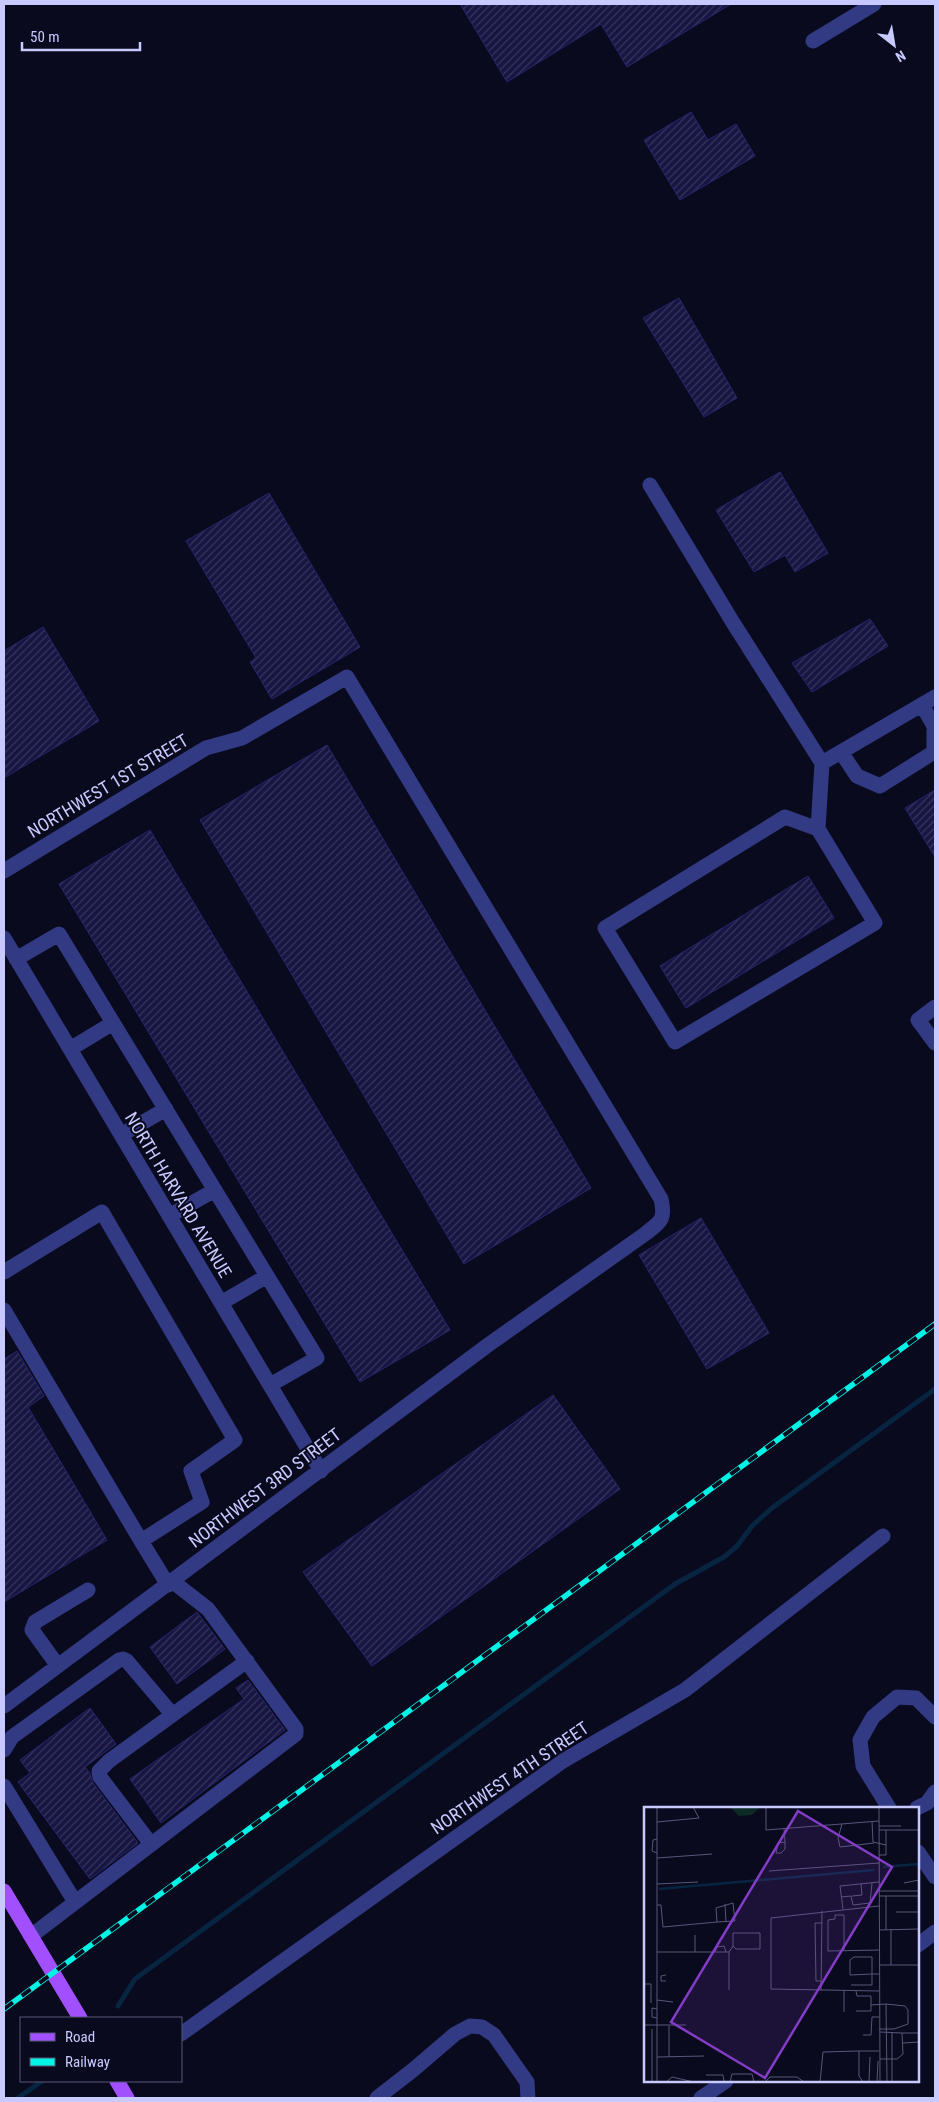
<svg xmlns="http://www.w3.org/2000/svg" width="939" height="2102" font-family="'Roboto Condensed',sans-serif">
	<style>
		.lines { fill: none; stroke-linecap: round; stroke-linejoin: round }
		.stream { stroke: #072541; stroke-width: 5 }
		.building { fill: url(#building-hatch); stroke: #27246f }
		.minor { stroke: #313a82; stroke-width: 15 }
		.major { stroke: #a14fff; stroke-width: 15 }
		.rail-casing { stroke: #00f3e5; stroke-width: 5.5 }
		.rail { stroke: #0a0a1e; stroke-width: 4; stroke-dasharray: 11; stroke-linecap: butt }
		.labels { text-anchor: middle; stroke-width: 4; stroke-linejoin: round; paint-order: stroke }
		.street-label { font-size: 18px; fill: #c8caff; stroke: #0a0a1e }
		.inset-river { fill: none; stroke: #072541; stroke-width: 2.5 }
		.inset-road { fill: none; stroke: #565778; stroke-width: 1 }
		.view { fill: #833cc5; fill-opacity: 0.15; stroke: #833cc5; stroke-width: 2.5 }
		.inset-edge { fill: none; stroke: #c8caff; stroke-width: 2.5 }
	</style>
	<defs>
		<pattern id="building-hatch" width="6" height="6" patternUnits="userSpaceOnUse" patternTransform="scale(1.25)"><rect width="6" height="6" fill="#171541"/><path d="M-1 1l2-2M0 6l6-6M5 7l2-2" fill="none" stroke="#37365e"/></pattern>
	</defs>
	<rect width="100%" height="100%" fill="#0a0a1e"/>
	<g class="lines">
		<path class="stream" d="M118,2006L135,1979L675,1584L724,1557L737,1546L752,1526L772,1508L935,1389
			M18,2098L42,2081"/>
	</g>
	<path class="building" d="M460,4H731L627,67L601,24L507,82Z
		M691,112L708,140L736,124L755,156L680,200L644,140Z
		M679,298L737,398L704,417L643,318Z
		M780,472L828,553L795,572L785,555L754,572L716,510Z
		M269,493L360,647L272,699L250,662L256,658L186,541Z
		M870,619L888,646L812,692L792,663Z
		M43,627L99,721L4,778V651Z
		M327,745L591,1188L464,1264L200,820Z
		M935,790V857L905,808Z
		M150,830L450,1330L360,1382L59,884Z
		M808,876L834,918L686,1008L660,966Z
		M701,1218L769,1333L707,1369L639,1255Z
		M17,1351L44,1396L28,1407L107,1540L4,1602V1359Z
		M553,1395L620,1489L372,1666L303,1572Z
		M197,1612L225,1649L177,1684L150,1647Z
		M248,1680L285,1730L161,1823L130,1779L244,1699L236,1688Z
		M90,1708L116,1744L85,1767L90,1773L93,1783L138,1843L90,1879L18,1782L30,1773L20,1760Z"/>
	<g class="lines">
		<path class="minor" d="M813,41L874,4
			M650,485L732,621L822,763L935,697
			M841,752L857,776L880,786L934,752V726L922,705
			M818,829L785,817L605,928L675,1042L875,923L818,829L822,763
			M4,871L206,748L242,738L347,677L661,1199C666,1220 660,1222 645,1234L488,1345L4,1706
			M4,938L321,1471
			M16,959L59,934L317,1358L270,1385
			M935,1007L918,1020L935,1043
			M70,1049L113,1023
			M121,1135L166,1109
			M169,1216L215,1190
			M4,1272L102,1212L235,1440L191,1471L202,1502L141,1541L4,1310
			M221,1303L267,1276
			M141,1541L168,1585
			M58,1666L32,1630L35,1622L88,1590
			M4,1750L12,1737L119,1660L123,1659L127,1661L172,1714L175,1713L247,1661
			M4,1786L75,1902
			M889,1808L863,1766L860,1740L873,1717L897,1697L916,1698L935,1717
			M917,1808L927,1803L935,1792
			M151,1844L100,1777L99,1771L109,1761L175,1713
			M918,1852L935,1877
			M31,1936L296,1734V1729L208,1609L172,1581
			M918,1945L935,1932
			M181,2034L563,1761L685,1690L883,1536
			M377,2098L413,2070L455,2034L470,2026L482,2027L494,2035L527,2082L528,2098
			M701,2098L726,2081"/>
		<path class="major" d="M4,1891L80,2018
			M117,2081L127,2098"/>
		<defs>
			<path id="rail" d="M4,2009L935,1324"/>
		</defs>
		<use href="#rail" class="rail-casing"/>
		<use href="#rail" class="rail"/>
	</g>
	<g class="labels">
		<g class="street-label">
			<text transform="translate(108 786) rotate(-31)" y="6">NORTHWEST 1ST STREET</text>
			<text transform="translate(178 1195) rotate(59)" y="6">NORTH HARVARD AVENUE</text>
			<text transform="translate(265 1488) rotate(-37)" y="6">NORTHWEST 3RD STREET</text>
			<text transform="translate(510 1778) rotate(-34)" y="6">NORTHWEST 4TH STREET</text>
		</g>
	</g>
	<g transform="translate(644 1807)">
		<rect width="275" height="275" fill="#0a0a1e"/>
		<path d="M86,0H116L108,8L95,9Z" fill="#0d2923"/>
		<path class="inset-river" d="M239,60L275,57M15,82L230,63"/>
		<path class="inset-road" d="M122,0V23L235,14M235,0L236,275M228,14L229,35L242,38M13,15L55,11L49,0M198,17L194,31L196,40L230,36M235,19H257M140,21L141,35V42L137,46H132L134,36L141,35M235,23H275M13,32L9,33L8,44L13,46M235,48H242V23M13,51L68,47M125,64L235,56M260,76L275,73M13,77L54,75M235,84H275M208,89L218,88L217,77M235,89H275M197,90L207,89L209,98L226,96L228,76M81,97L82,115M13,98H17L19,120L73,115L72,101L89,96L91,114L73,115M199,102L196,79L235,75M252,105H275M235,123L275,122M242,123V89M51,128V145M200,143V108H191V112L184,113V144L235,143M13,145H85V183M71,145L73,140L80,139L82,145M85,145L89,139V126H116V142H92L89,139M235,158H275M247,158V123M22,168L17,169V174H22M177,174H172L171,116H178M0,177H7V196M207,178H228V150H210L206,153V168L228,167H235M177,184L178,104M200,184V205M212,184L213,189H227V198M235,184L127,182V111L235,99M13,193L29,195M13,202L8,201V210L13,211M212,204H227V198L242,197L243,274M0,218H42M25,219V250M8,222V275M235,222H250L264,217V203L261,199L242,197M258,226H275M219,228H227L228,210H235M259,236L275,235M13,250L60,249M236,252H253L259,247L258,226L236,225M62,268H79L80,275M13,275V0M22,275L28,270L50,275M86,275L88,267H108L110,275M121,275L126,270H153L160,275M176,275L179,245L215,244M219,275L215,269V244H235M225,275L226,250M233,275L234,254M248,275V225"/>
		<path class="view" d="M154,4L248,60L121,271L27,215Z"/>
		<rect width="275" height="275" class="inset-edge"/>
	</g>
	<rect width="939" height="2102" fill="none" stroke="#c8caff" stroke-width="10"/>
	<rect x="20" y="2017" width="162" height="65" fill="#0a0a1e" stroke="#565778"/>
	<rect x="30" y="2033" width="25" height="8" fill="#a14fff" stroke="#565778"/>
	<text x="65" y="2042" font-size="15" fill="#c8caff">Road</text>
	<rect x="30" y="2058" width="25" height="8" fill="#00f3e5" stroke="#565778"/>
	<text x="65" y="2067" font-size="15" fill="#c8caff">Railway</text>
	<g transform="translate(894 45) rotate(149)" stroke="#0a0a1e" stroke-width="4" paint-order="stroke">
	<path d="M0-4L9 19L0 12L-9 19Z" fill="#c8caff"/>
	<text y="-8" font-size="14" font-weight="bold" text-anchor="middle" fill="#c8caff">N</text>
	</g>
	<path d="M22 42v8h118v-8" fill="none" stroke="#c8caff" stroke-width="2.5"/>
	<text x="30" y="42" font-size="15" fill="#c8caff" stroke="#0a0a1e" stroke-width="4" paint-order="stroke">50 m</text>
</svg>
